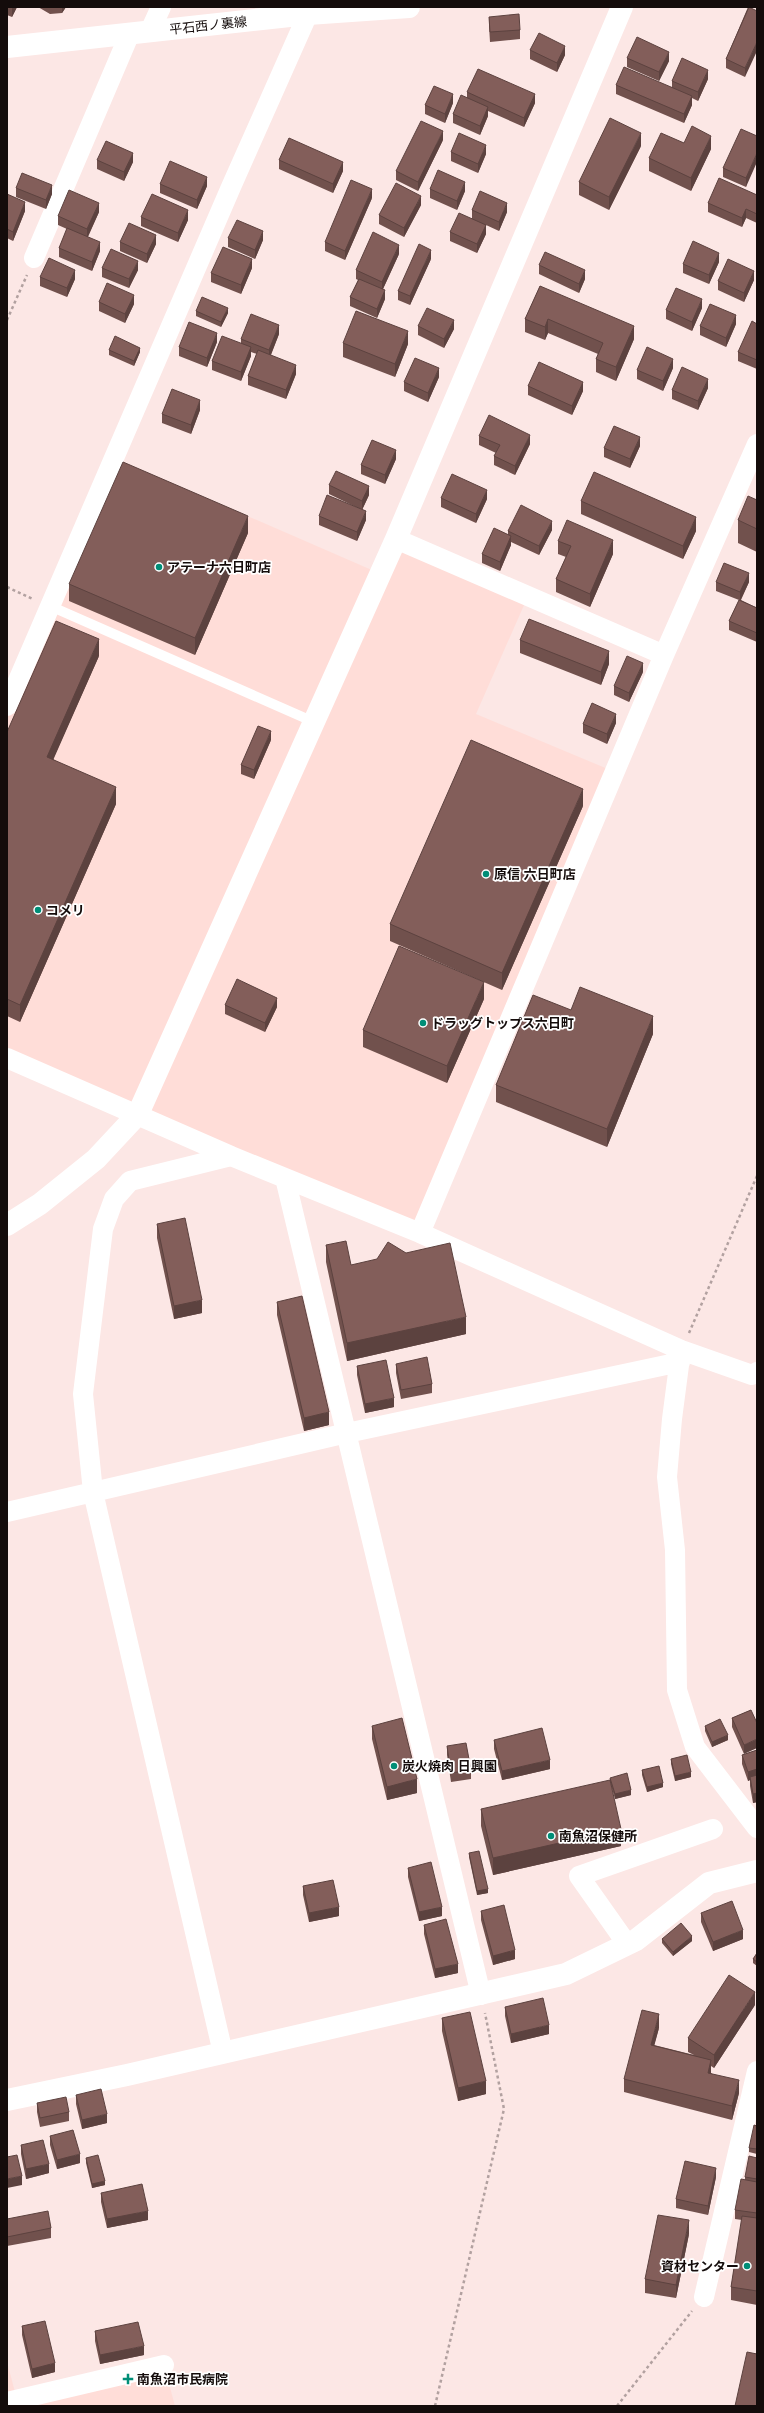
<svg xmlns="http://www.w3.org/2000/svg" width="764" height="2413" font-family="Montserrat,'Noto Sans JP',sans-serif">
	<style>
		.built { fill: #ffddd8 }
		.lines { fill: none; stroke-linecap: round; stroke-linejoin: round }
		.path { stroke: #b2a1a0; stroke-width: 2.5; stroke-dasharray: 3 3; stroke-linecap: butt }
		.service { stroke: #fff; stroke-width: 10 }
		.minor { stroke: #fff; stroke-width: 20 }
		.tertiary { stroke: #fff; stroke-width: 22 }
		.secondary { stroke: #fff; stroke-width: 22 }
		.wall { fill: #71514d }
		.shaded-wall { fill: #5c423f }
		.building { fill: #835e5a; stroke: #5c423f }
		.poi-dot { fill: #008e77; stroke: #fff; stroke-width: 1.5 }
		.labels { text-anchor: middle; stroke-width: 3.5; stroke-linejoin: round; paint-order: stroke }
		.street-label { font-size: 13px; fill: #140c0b; stroke: #fff }
		.poi-label { font-size: 13px; font-weight: bold; fill: #140c0b; stroke: #fff; text-anchor: start }
	</style>
	<rect width="100%" height="100%" fill="#fce7e5"/>
	<path class="built" d="M114,458L381,574L396,539L528,596L476,714L615,772L420,1233L7,1058V706Z
		M7,2362L15,2392L164,2365L175,2406H7Z"/>
	<g class="lines">
		<path class="path" d="M7,320L27,275
			M7,587L33,599
			M689,1333L757,1176
			M435,2406L504,2109L485,2013
			M617,2406L692,2311"/>
		<path class="service" d="M50,606L314,722"/>
		<path class="minor" d="M150,31L161,7
			M34,258L130,33
			M396,539L664,655
			M7,706L231,187L311,7
			M7,1058L231,1156L420,1233L681,1350L752,1375L757,1372
			M285,1178C351,1450 415,1723 481,1995
			M420,1233L664,655L757,444
			M681,1350L672,1419L667,1477L675,1550L677,1690L695,1747L757,1828
			M7,1512L347,1433L680,1362
			M627,1944L579,1876L713,1829
			M223,2053L93,1492L83,1394L103,1229L114,1199L130,1181L231,1156
			M704,2297L757,2071
			M7,2402L164,2365"/>
		<path class="tertiary" d="M7,1225L40,1204L96,1159L138,1114L396,539L622,7
			M7,2100L127,2075L566,1974L636,1940L709,1883L757,1871"/>
		<path class="secondary" d="M7,47L308,14L409,7"/>
	</g>
	<path class="wall" d="M7,7H17L12,17L7,15Z
		M38,7H66L62,13L50,14Z
		M748,7L745,77L726,68V59Z
		M489,17L520,30V39L490,42L489,26Z
		M530,50L565,55L557,72L530,59Z
		M627,58L669,61L659,81L627,67Z
		M708,79L698,101L692,98V105L684,123L616,94V85L672,87V81Z
		M467,92L535,103L524,127L488,111V116L480,135L453,123V114L467,98Z
		M453,103L445,123L425,114V105Z
		M757,136L746,187L723,177V168Z
		M443,140L418,191L396,180V171Z
		M641,146L609,210L579,195V182Z
		M711,149L691,191L649,171V158Z
		M451,152L486,154L478,173L451,161Z
		M97,160L133,162L124,181L97,169Z
		M279,160L343,171L333,193L279,169Z
		M160,184L207,186L197,209L160,193Z
		M16,188L52,194L46,209L16,197Z
		M430,189L465,191L457,210L430,198Z
		M7,194L25,211L13,241L7,238Z
		M757,195V223L746,218L742,227L708,212V203Z
		M372,198L345,260L325,251V242Z
		M421,205L404,237L379,224V215Z
		M472,210L507,212L499,231L486,225V234L477,253L450,241V232L472,218Z
		M99,212L88,237L100,251L92,271L59,257V248L67,229L58,225V216Z
		M141,217L188,220L178,242L141,226Z
		M228,238L263,240L255,259L228,247Z
		M120,242L156,244L147,263L120,251Z
		M399,254L383,289L385,299L377,318L350,306V297L358,280L356,279V270Z
		M431,259L410,305L398,300V291Z
		M719,262L709,284L683,273V264Z
		M539,265L585,279L579,293L539,274Z
		M102,268L138,270L129,288L102,277Z
		M252,268L241,294L211,282V273Z
		M40,277L75,279L67,297L40,286Z
		M754,280L744,302L718,290V281Z
		M540,286L634,339L616,381L596,372V359L598,354L548,333L545,340L525,332V319Z
		M99,302L134,304L125,323L99,311Z
		M702,308L692,331L666,319V310Z
		M196,311L228,313L221,327L196,316Z
		M736,324L726,347L700,335V326Z
		M757,324V369L738,361V352Z
		M418,326L454,329L444,348L418,335Z
		M279,334L271,355L296,374L286,399L248,385V376L257,354L251,352V356L241,381L212,370V361L241,344V339Z
		M217,342L207,367L179,356V347Z
		M343,343L408,344L395,377L343,357Z
		M109,350L140,352L134,366L109,355Z
		M673,368L663,391L637,379V370Z
		M439,377L428,402L404,391V382Z
		M528,386L583,391L572,415L528,395Z
		M708,388L698,410L672,399V390Z
		M200,410L191,434L162,423V414Z
		M479,436L530,444L515,475L494,465V456L496,453L479,445Z
		M640,446L630,468L604,457V448Z
		M396,459L385,484L361,474V465Z
		M329,485L369,495L362,510L329,494Z
		M441,498L487,499L476,523L441,507Z
		M757,500V552L738,543V520Z
		M581,501L696,531L683,559L581,514Z
		M319,516L366,520L357,541L319,525Z
		M552,530L539,555L511,542V545L500,571L482,563V554L508,535V531Z
		M248,533L195,655L69,601V584Z
		M558,541L613,554L590,607L556,592V579L566,557L558,554Z
		M716,582H749L741,600L757,608V642L729,630V621L739,600L716,591Z
		M520,640L609,664L601,685L520,653Z
		M99,656L53,759L116,804L20,1022L7,1016V732Z
		M643,672L629,702L614,695V686Z
		M616,723L607,744L583,733V724Z
		M271,740L254,779L241,774V765Z
		M583,806L502,990L390,941V924Z
		M484,999L447,1083L363,1047V1030Z
		M225,1005L277,1007L265,1032L225,1014Z
		M571,1010L653,1034L607,1147L496,1102V1085Z
		M157,1224L202,1313L174,1319L157,1238Z
		M326,1245L351,1265L466,1334L347,1361L326,1262Z
		M277,1302L329,1425L304,1431L277,1315Z
		M396,1364L432,1384V1393L401,1399L396,1373Z
		M357,1366L394,1407L365,1413L357,1375Z
		M751,1710L744,1754L732,1727V1718Z
		M372,1726L417,1793L387,1800L372,1739Z
		M705,1726L728,1740L712,1747L705,1731Z
		M494,1740L550,1769L502,1780L494,1749Z
		M447,1746L471,1770V1779L451,1782L447,1755Z
		M757,1750V1802L753,1803L750,1786V1780L748,1781L742,1764V1755Z
		M671,1759L691,1777L675,1781L671,1764Z
		M642,1770L663,1787L647,1792L642,1775Z
		M610,1778L631,1795L615,1799L610,1782Z
		M481,1809L621,1846L493,1875L481,1826Z
		M469,1853L488,1893L477,1895L469,1857Z
		M408,1868L442,1916L419,1921L408,1877Z
		M303,1886L339,1916L309,1922L303,1895Z
		M481,1911L515,1959L493,1965L481,1920Z
		M701,1913L743,1939L713,1951L701,1922Z
		M424,1925L458,1973L435,1978L424,1934Z
		M662,1939L692,1941L673,1956L662,1943Z
		M757,1953V1966L753,1963V1959Z
		M755,2005L714,2068L711,2066V2073L739,2093L732,2120L624,2092V2079L659,2028L654,2045L694,2055L688,2052V2038Z
		M505,2007L549,2034L511,2043L505,2016Z
		M442,2018L486,2094L458,2101L442,2031Z
		M76,2095L107,2123L82,2129L76,2104Z
		M37,2103L69,2112V2121L40,2127L37,2112Z
		M757,2126V2154L749,2152V2148Z
		M50,2136L80,2163L57,2169L50,2145Z
		M21,2145L49,2173L26,2179L21,2154Z
		M86,2158L105,2185L92,2188L86,2163Z
		M757,2158V2305L731,2300V2287L742,2220L735,2219V2210L745,2180V2177Z
		M716,2177L708,2215L676,2208V2199Z
		M101,2193L148,2220L107,2228L101,2202Z
		M7,2219L51,2228V2238L7,2246Z
		M689,2234L676,2298L645,2293V2279Z
		M22,2326L55,2372L32,2378L22,2335Z
		M95,2331L144,2355L100,2364L95,2341Z"/>
	<path class="shaded-wall" d="M12,7H17L12,17Z
		M62,7H66L62,13Z
		M757,42V51L745,77V68Z
		M565,46V55L557,72V63Z
		M669,52V61L659,81V72Z
		M708,70V79L698,101V92Z
		M453,94V103L445,123V114Z
		M535,94V103L524,127V118Z
		M692,96V105L684,123V114Z
		M488,107V116L480,135V126Z
		M443,131V140L418,191V182Z
		M641,133V146L609,210V197Z
		M711,136V149L691,191V178Z
		M486,145V154L478,173V164Z
		M133,153V162L124,181V172Z
		M757,153V162L746,187V178Z
		M343,162V171L333,193V184Z
		M207,177V186L197,209V200Z
		M465,182V191L457,210V201Z
		M52,185V194L46,209V200Z
		M372,189V198L345,260V251Z
		M421,196V205L404,237V228Z
		M25,202V211L13,241V232Z
		M99,203V212L87,238V229Z
		M507,203V212L499,231V222Z
		M746,209V218L742,227V218Z
		M188,210V220L178,242V233Z
		M486,225V234L477,253V244Z
		M263,231V240L255,259V250Z
		M156,235V244L147,263V254Z
		M100,242V251L92,271V262Z
		M399,245V254L382,291V282Z
		M431,250V259L410,305V296Z
		M719,253V262L709,284V275Z
		M252,259V268L241,294V285Z
		M138,261V270L129,288V279Z
		M75,270V279L67,297V288Z
		M585,270V279L579,293V284Z
		M754,271V280L744,302V293Z
		M385,290V299L377,318V309Z
		M134,295V304L125,323V314Z
		M702,299V308L692,331V322Z
		M228,308V313L221,327V322Z
		M736,315V324L726,347V338Z
		M548,319V333L545,340V327Z
		M454,320V329L444,348V339Z
		M279,325V334L269,359V350Z
		M634,326V339L616,381V367Z
		M408,331V344L395,377V364Z
		M217,333V342L207,367V358Z
		M251,347V356L241,381V372Z
		M140,348V352L134,366V361Z
		M673,359V368L663,391V381Z
		M296,365V374L286,399V390Z
		M439,368V377L428,402V393Z
		M708,379V388L698,410V401Z
		M583,382V391L572,415V406Z
		M200,400V410L191,434V425Z
		M530,435V444L515,475V466Z
		M640,437V446L630,468V459Z
		M396,450V459L385,484V475Z
		M369,486V495L362,510V501Z
		M487,490V499L476,523V514Z
		M366,511V520L357,541V532Z
		M248,516V533L195,655V638Z
		M696,517V531L683,559V546Z
		M552,521V530L539,555V546Z
		M511,536V545L500,571V562Z
		M613,540V554L590,607V594Z
		M749,573V582L740,601V592Z
		M99,639V656L47,774V757Z
		M609,651V664L601,685V672Z
		M643,663V672L629,702V693Z
		M616,714V723L607,744V734Z
		M271,731V740L254,779V770Z
		M116,787V804L20,1022V1005Z
		M583,789V806L502,990V973Z
		M484,982V999L447,1083V1066Z
		M277,998V1007L265,1032V1023Z
		M653,1016V1034L607,1147V1129Z
		M202,1300V1313L174,1319V1306Z
		M466,1317V1334L347,1361V1343Z
		M394,1398V1407L365,1413V1404Z
		M329,1412V1425L304,1431V1418Z
		M728,1735V1740L712,1747V1742Z
		M757,1739V1748L744,1754V1745Z
		M550,1760V1769L502,1780V1771Z
		M757,1769V1778L750,1777V1780L748,1781V1772Z
		M691,1772V1777L675,1781V1776Z
		M417,1779V1793L387,1800V1787Z
		M663,1783V1787L647,1792V1787Z
		M631,1790V1795L615,1799V1794Z
		M757,1793V1802L753,1803V1794Z
		M621,1829V1846L493,1875V1858Z
		M488,1889V1893L477,1895V1891Z
		M339,1907V1916L309,1922V1913Z
		M442,1907V1916L419,1921V1912Z
		M743,1930V1939L713,1951V1942Z
		M692,1936V1941L673,1956V1952Z
		M515,1950V1959L493,1965V1956Z
		M458,1964V1973L435,1978V1969Z
		M755,1992V2005L714,2068V2055Z
		M659,2014V2028L651,2058V2045Z
		M549,2025V2034L511,2043V2034Z
		M711,2060V2073L708,2086V2073Z
		M739,2080V2093L732,2120V2106Z
		M486,2081V2094L458,2101V2088Z
		M107,2114V2123L82,2129V2120Z
		M80,2154V2163L57,2169V2160Z
		M49,2164V2173L26,2179V2169Z
		M716,2168V2177L708,2215V2206Z
		M22,2176V2185L7,2188V2179Z
		M105,2181V2185L92,2188V2184Z
		M148,2211V2220L107,2228V2219Z
		M689,2220V2234L676,2298V2285Z
		M144,2346V2355L100,2364V2355Z
		M55,2363V2372L32,2378V2369Z"/>
	<path class="building" d="M749,7L757,11V42L745,68L726,59Z
		M519,14L520,30L490,32L489,17Z
		M539,33L565,46L557,63L530,50Z
		M637,37L669,52L659,72L627,58Z
		M682,58L708,70L698,92L672,81Z
		M624,67L692,96L684,114L616,85Z
		M478,69L535,94L524,118L467,92Z
		M434,86L453,94L445,114L425,105Z
		M461,95L488,107L480,126L453,114Z
		M610,118L641,133L609,197L579,182Z
		M421,121L443,131L418,182L396,171Z
		M692,126L711,136L691,178L649,158L661,133L684,143Z
		M741,129L757,136V153L746,178L723,168Z
		M459,133L486,145L478,164L451,152Z
		M289,138L343,162L333,184L279,160Z
		M106,141L133,153L124,172L97,160Z
		M170,161L207,177L197,200L160,184Z
		M438,170L465,182L457,201L430,189Z
		M22,173L52,185L46,200L16,188Z
		M719,178L757,195V214L746,209L742,218L708,203Z
		M351,180L372,189L345,251L325,242Z
		M396,183L421,196L404,228L379,215Z
		M69,190L99,203L87,229L58,216Z
		M480,191L507,203L499,222L472,210Z
		M7,194L25,202L13,232L7,229Z
		M152,194L188,210L178,233L141,217Z
		M459,213L486,225L477,244L450,232Z
		M237,220L263,231L255,250L228,238Z
		M129,223L156,235L147,254L120,242Z
		M67,228L100,242L92,262L59,248Z
		M373,232L399,245L382,282L356,270Z
		M693,241L719,253L709,275L683,264Z
		M419,244L431,250L410,296L398,291Z
		M223,247L252,259L241,285L211,273Z
		M111,249L138,261L129,279L102,268Z
		M545,252L585,270L579,284L539,265Z
		M49,258L75,270L67,288L40,277Z
		M728,259L754,271L744,293L718,281Z
		M359,279L385,290L377,309L350,297Z
		M107,283L134,295L125,314L99,302Z
		M540,286L634,326L616,367L596,359L603,343L548,319L545,327L525,319Z
		M676,288L702,299L692,322L666,310Z
		M202,297L228,308L221,322L196,311Z
		M710,304L736,315L726,338L700,326Z
		M427,308L454,320L444,339L418,326Z
		M356,311L408,331L395,364L343,343Z
		M251,314L279,325L269,350L241,339Z
		M752,321L757,324V360L738,352Z
		M189,322L217,333L207,358L179,347Z
		M115,336L140,348L134,361L109,350Z
		M222,336L251,347L241,372L212,361Z
		M647,347L673,359L663,381L637,370Z
		M258,350L296,365L286,390L248,376Z
		M415,358L439,368L428,393L404,382Z
		M539,362L583,382L572,406L528,386Z
		M682,367L708,379L698,401L672,390Z
		M172,389L200,400L191,425L162,414Z
		M489,415L530,435L515,466L494,456L500,445L479,436Z
		M614,426L640,437L630,459L604,448Z
		M372,440L396,450L385,475L361,465Z
		M123,462L248,516L195,638L69,584Z
		M336,471L369,486L362,501L329,485Z
		M594,472L696,517L683,546L581,501Z
		M452,474L487,490L476,514L441,498Z
		M327,495L366,511L357,532L319,516Z
		M748,496L757,500V529L738,520Z
		M521,505L552,521L539,546L508,531Z
		M567,520L613,540L590,594L556,579L571,546L558,541Z
		M494,528L511,536L500,562L482,554Z
		M724,563L749,573L740,592L716,582Z
		M739,600L757,608V633L729,621Z
		M529,619L609,651L601,672L520,640Z
		M56,621L99,639L47,757L116,787L20,1005L7,999V732Z
		M627,656L643,663L629,693L614,686Z
		M592,703L616,714L607,734L583,724Z
		M258,726L271,731L254,770L241,765Z
		M471,740L583,789L502,973L390,924Z
		M399,946L484,982L447,1066L363,1030Z
		M237,979L277,998L265,1023L225,1005Z
		M580,987L653,1016L607,1129L496,1085L533,995L571,1010Z
		M185,1218L202,1300L174,1306L157,1224Z
		M346,1241L351,1265L377,1259L388,1242L406,1253L450,1243L466,1317L347,1343L326,1245Z
		M302,1296L329,1412L304,1418L277,1302Z
		M427,1357L432,1384L401,1390L396,1364Z
		M386,1360L394,1398L365,1404L357,1366Z
		M751,1710L757,1723V1739L744,1745L732,1718Z
		M402,1718L417,1779L387,1787L372,1726Z
		M720,1719L728,1735L712,1742L705,1726Z
		M542,1728L550,1760L502,1771L494,1740Z
		M466,1743L471,1770L451,1773L447,1746Z
		M757,1750V1769L748,1772L742,1755Z
		M687,1755L691,1772L675,1776L671,1759Z
		M659,1766L663,1783L647,1787L642,1770Z
		M627,1773L631,1790L615,1794L610,1778Z
		M757,1775V1793L753,1794L750,1777Z
		M610,1780L621,1829L493,1858L481,1809Z
		M479,1851L488,1889L477,1891L469,1853Z
		M431,1862L442,1907L419,1912L408,1868Z
		M333,1880L339,1907L309,1913L303,1886Z
		M732,1901L743,1930L713,1942L701,1913Z
		M504,1905L515,1950L493,1956L481,1911Z
		M446,1919L458,1964L435,1969L424,1925Z
		M681,1923L692,1936L673,1952L662,1939Z
		M757,1953V1962L753,1959Z
		M729,1975L755,1992L714,2055L688,2038Z
		M543,1998L549,2025L511,2034L505,2007Z
		M642,2010L659,2014L651,2045L711,2060L708,2073L739,2080L732,2106L624,2079Z
		M470,2012L486,2081L458,2088L442,2018Z
		M101,2089L107,2114L82,2120L76,2095Z
		M66,2097L69,2112L40,2118L37,2103Z
		M754,2125L757,2126V2149L749,2148Z
		M73,2130L80,2154L57,2160L50,2136Z
		M43,2140L49,2164L26,2169L21,2145Z
		M17,2155L22,2176L7,2179V2157Z
		M98,2155L105,2181L92,2184L86,2158Z
		M749,2156L757,2158V2179L745,2177Z
		M685,2161L716,2168L708,2206L676,2199Z
		M741,2179L757,2182V2213L735,2210Z
		M142,2184L148,2211L107,2219L101,2193Z
		M48,2211L51,2228L7,2237V2219Z
		M658,2215L689,2220L676,2285L645,2279Z
		M742,2216L757,2218V2291L731,2287Z
		M45,2321L55,2363L32,2369L22,2326Z
		M138,2322L144,2346L100,2355L95,2331Z
		M747,2352L757,2354V2406H735Z"/>
	<g class="poi-dot">
		<circle cx="159" cy="567" r="4"/>
		<circle cx="486" cy="874" r="4"/>
		<circle cx="38" cy="910" r="4"/>
		<circle cx="423" cy="1023" r="4"/>
		<circle cx="394" cy="1766" r="4"/>
		<circle cx="551" cy="1836" r="4"/>
		<circle cx="747" cy="2266" r="4"/>
		<path d="M126 2373h4v4h4v4h-4v4h-4v-4h-4v-4h4z"/>
	</g>
	<g class="labels">
		<g class="street-label">
			<text transform="translate(208 25) rotate(-6)" y="5">平石西ノ裏線</text>
		</g>
		<g class="poi-label">
			<text x="167" y="572">アテーナ六日町店</text>
			<text x="494" y="879">原信 六日町店</text>
			<text x="46" y="915">コメリ</text>
			<text x="431" y="1028">ドラッグトップス六日町</text>
			<text x="402" y="1771">炭火焼肉 日興園</text>
			<text x="559" y="1841">南魚沼保健所</text>
			<text x="739" y="2271" text-anchor="end">資材センター</text>
			<text x="137" y="2384">南魚沼市民病院</text>
		</g>
	</g>
	<rect width="764" height="2413" fill="none" stroke="#140c0b" stroke-width="16"/>
</svg>
